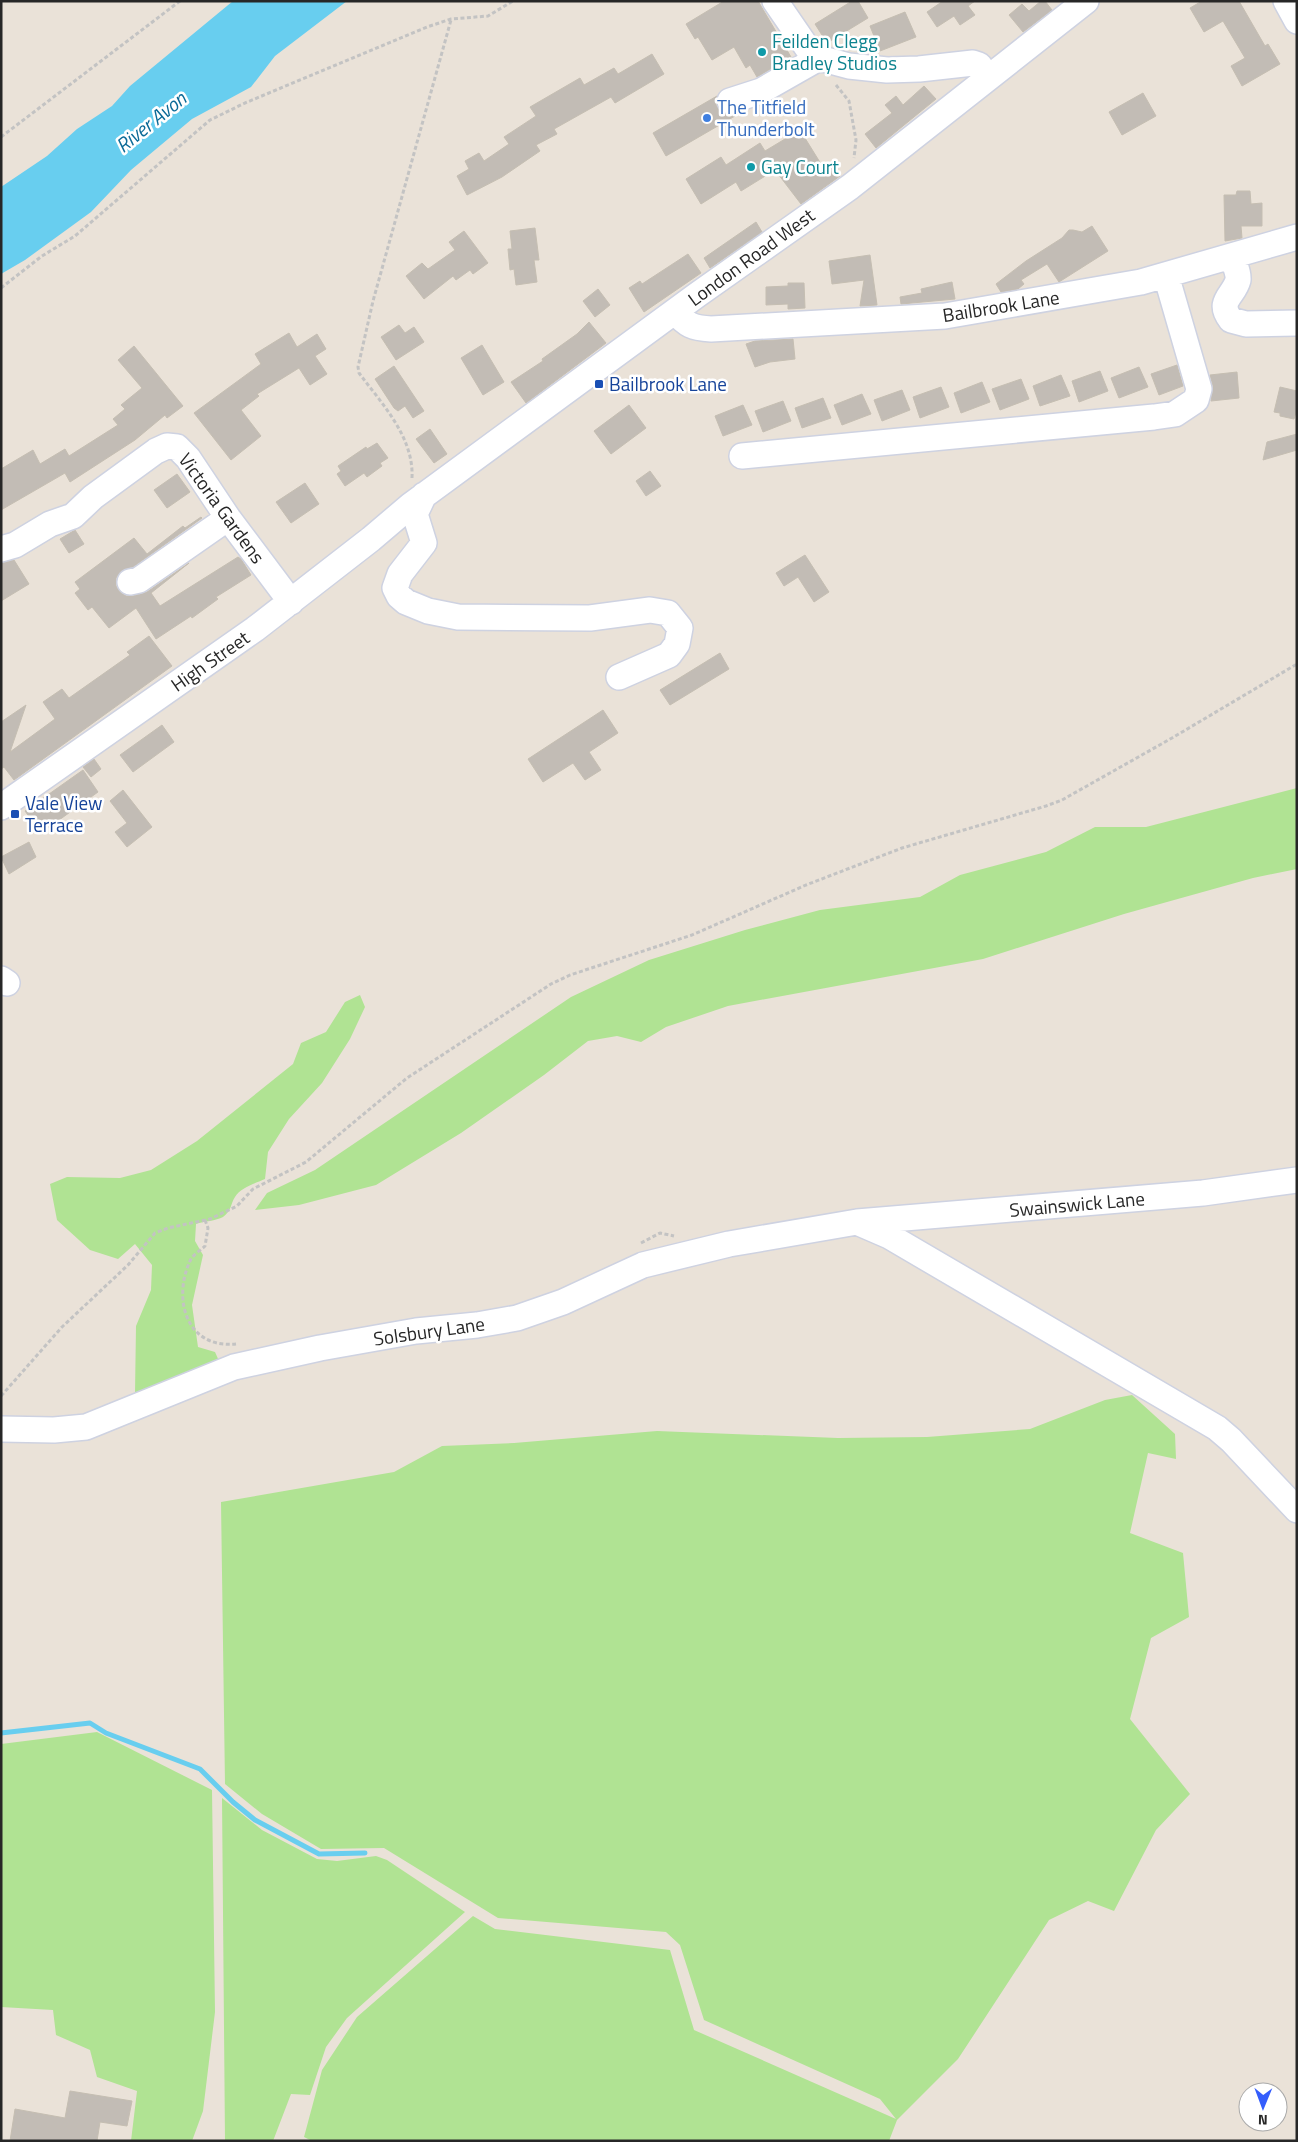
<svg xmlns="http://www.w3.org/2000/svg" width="1298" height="2142" font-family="'Titillium Web',sans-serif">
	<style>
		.green { fill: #b0e393 }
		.water { fill: #68ceef }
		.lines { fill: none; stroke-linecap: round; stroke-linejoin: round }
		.stream { stroke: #68ceef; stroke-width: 5 }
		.building { fill: #c2bcb5; stroke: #c5beb2 }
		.minor-casing { stroke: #ced2e1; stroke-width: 28 }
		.path { stroke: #c3c3c3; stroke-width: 3; stroke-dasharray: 4 2.5; stroke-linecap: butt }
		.minor { stroke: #fff; stroke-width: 25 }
		.culture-dot { fill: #0f9aa8; stroke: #fff; stroke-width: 2 }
		.shop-dot { fill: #3f7fe0; stroke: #fff; stroke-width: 2 }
		.transit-dot { fill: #1a4fb4; stroke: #fff; stroke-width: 2 }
		.labels { text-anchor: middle; stroke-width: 5; stroke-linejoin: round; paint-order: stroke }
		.culture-label { font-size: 19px; fill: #0d838f; stroke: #fff; text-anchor: start }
		.shop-label { font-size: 19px; fill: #366cbe; stroke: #fff; text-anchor: start }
		.street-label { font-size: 19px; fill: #272727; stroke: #fff }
		.transit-label { font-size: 19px; fill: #164399; stroke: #fff; text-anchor: start }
		.water-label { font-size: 20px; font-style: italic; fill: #0b6a97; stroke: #fff }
	</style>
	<rect width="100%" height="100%" fill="#eae2d8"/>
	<path class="green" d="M1297,788V869L1253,878L1124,914L983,959L728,1006L666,1027L641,1042L617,1036L588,1041L544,1075L461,1133L376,1185L299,1205L255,1210L267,1193L315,1170L571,997L649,960L745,930L820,910L920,897L960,875L1046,852L1095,827H1146Z
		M360,995L365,1007L350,1039L322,1083L289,1119L268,1152L265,1179C256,1183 240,1188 235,1197C230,1205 232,1210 223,1217C216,1221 204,1221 196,1224L195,1241L203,1255L192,1305L198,1347L215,1352L219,1361L135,1393L136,1326L151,1290L152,1265L135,1244L118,1259L90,1250L57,1220L50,1184L67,1177L120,1178L151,1170L197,1141L293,1064L301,1043L326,1032L345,1002Z
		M1132,1395L1175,1434L1176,1459L1148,1453L1130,1533L1183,1553L1189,1617L1151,1638L1130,1719L1190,1794L1156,1830L1114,1911L1088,1901L1049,1920L958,2059L897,2120L889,2141H312L304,2137L322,2070L357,2017L473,1916L495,1929L670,1950L694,2030L896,2119L880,2099L704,2020L680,1945L666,1932L498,1918L384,1848L321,1849L262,1814L225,1784L221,1502L394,1472L442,1446L514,1443L657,1431L838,1438L927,1437L1030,1429L1105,1400Z
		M97,1732L212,1790L215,2012L203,2111L192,2141H131L137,2091L97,2077L90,2050L56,2035L53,2010L1,2007V1744Z
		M222,1798L262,1830L317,1859L337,1861L376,1856L387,1860L465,1912L347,2018L326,2047L310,2095L291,2094L273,2141H225Z"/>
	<path class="water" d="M233,1H347L275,56L251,87L192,119L131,170L91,212L25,260L1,274V187L47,156L77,129L112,106L130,86Z"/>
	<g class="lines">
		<path class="stream" d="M1,1733L90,1723L106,1733L200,1769L233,1802L255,1820L319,1854L365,1853"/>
	</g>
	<path class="building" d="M724,1H758L791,57L757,77L750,65L746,68L734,47L712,60L698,37L695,39L686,24Z
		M852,1H858L868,18L827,43L815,24Z
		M943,1H975L968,6L975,15L960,25L954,16L937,27L927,12Z
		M1041,1H1045L1052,10L1023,32L1009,15L1022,4L1029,11Z
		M1202,1H1239L1265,46L1268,44L1280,64L1242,86L1231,66L1245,58L1223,21L1204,32L1190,8Z
		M905,12L916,37L880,51L870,26Z
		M652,54L664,74L615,103L611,97L554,129L557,134L536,145L540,151L502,177L467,195L457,176L469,169L465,161L479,153L484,161L509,144L504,137L536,116L530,107L580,78L584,85L614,68L618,74Z
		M924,86L936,99L876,148L865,134L892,113L885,105L896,96L903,105Z
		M1143,93L1156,116L1122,135L1109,112Z
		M717,96L716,105L720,111L727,115L735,116L666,156L653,133Z
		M800,130L826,172L833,167L840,176L801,204L775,170L741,191L736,182L701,204L686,179L721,157L726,165L760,143L765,151Z
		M1237,191H1250L1251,204L1262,203V226H1241L1242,238L1225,241L1224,195H1236Z
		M756,222L762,232L710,268L704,258Z
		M1092,226L1108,251L1059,282L1047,264L1021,280L1024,284L1018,289L1001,292L996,284L1026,261L1062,238L1069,230H1073L1082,232Z
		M535,228L539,260H534L537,282L516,285L514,269L510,270L508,249H512L510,231Z
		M464,231L488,263L473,274L470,270L456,280L453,276L424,299L406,276L422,263L428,269L455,250L449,242Z
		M688,254L701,273L644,312L629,288L640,281L642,284Z
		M870,255L877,305L860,306L864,280L832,284L829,261Z
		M952,282L955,299L901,304L900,297L922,293L921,289Z
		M788,283H804L805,308L788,309V304L766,305V287L788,286Z
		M598,289L610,305L595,317L583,301Z
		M589,322L606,343L526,403L511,382L543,361L542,359L577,334Z
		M399,325L405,333L414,327L424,342L396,360L381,337Z
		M289,333L297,347L317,334L326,349L315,356L327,374L310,385L299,368L257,394L259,396L241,410L261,436L231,460L194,413L261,364L255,354Z
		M793,339L795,359L770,362L755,367L746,344L755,341Z
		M482,345L504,382L483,395L461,358Z
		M134,346L183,406L167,418L165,415L135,440L70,482L65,473L1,510V469L33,450L40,464L65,449L69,456L118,425L113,419L125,409L121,405L142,388L118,360Z
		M1177,365L1183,386L1159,395L1151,374Z
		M394,366L424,411L413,418L405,406L398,411L394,408L375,379Z
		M1139,367L1148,387L1119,398L1111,378Z
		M1100,371L1108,391L1079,402L1072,381Z
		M1237,372L1239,398L1211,401L1213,386L1210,375Z
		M1061,375L1070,396L1040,406L1033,386Z
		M1021,379L1029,399L1000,410L992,389Z
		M982,382L990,402L961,413L954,393Z
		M941,387L949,407L920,418L913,397Z
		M1280,387L1297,391V409L1294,419L1280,416V413L1274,412Z
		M902,390L910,410L882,421L874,400Z
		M862,394L871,414L842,425L834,405Z
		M823,398L831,418L802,428L795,408Z
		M783,401L791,421L763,432L755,411Z
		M629,405L646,428L611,454L594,431Z
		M743,405L752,425L723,436L715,416Z
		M430,429L447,454L434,463L416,439Z
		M1297,434V450L1263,460L1267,442Z
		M377,443L388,458L380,463L382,466L367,477L364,473L345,486L337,474L341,471L338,466L366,447L367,449Z
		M650,471L661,486L646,496L636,481Z
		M177,474L190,492L167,508L154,490Z
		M305,483L319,504L291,523L276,502Z
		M201,517L202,518L133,567L121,571L116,578V586L120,592L126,596H133L147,592L189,563L151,593L160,606L238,557L241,559L251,575L216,597L218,599L192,618L191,616L156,639L136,608L109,628L92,607L88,610L75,593L80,589L75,582L134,538L147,554L183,526L185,528Z
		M75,530L84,544L69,553L60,539Z
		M805,555L829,592L814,602L798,577L784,586L776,573Z
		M14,560L29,584L1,601V563Z
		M149,636L172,666L14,780L4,767L1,769V722L26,705L10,752L55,719L43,702L62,689L69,698L130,655L127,652Z
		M720,653L729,669L670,705L660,690Z
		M603,710L618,733L589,752L601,770L585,780L573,763L543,782L528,759Z
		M162,725L174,742L133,772L120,755Z
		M94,759L101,769L91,777L83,767Z
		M83,770L98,792L41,833L25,811Z
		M123,790L152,827L127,847L115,832L127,823L110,801Z
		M29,842L36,857L9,874L1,857Z
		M70,2091L132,2101L127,2126L100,2122L97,2141H10L15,2109L65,2118Z"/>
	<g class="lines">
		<defs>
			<path id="minor" d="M775,1L808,49L819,58L849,66L887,70L919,69L973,63L979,65L988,77
				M1286,1L1297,21
				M730,101L761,91L819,58
				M1232,256C1234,264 1239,272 1238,280C1234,296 1216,301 1231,320L1246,324L1297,323
				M675,312C687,325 692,328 711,329L945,316L1141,282L1297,237
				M742,456L1154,417L1175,414L1196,400L1199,389L1166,275
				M424,495L415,514L424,543L400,574L395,588L399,596L406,602L428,611L458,617L590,618L650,610L668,613L680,628L677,644L669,655L619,677
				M1,549L15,545L50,524L73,516L93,497L156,451L167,446L177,447L188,458L228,518L291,602
				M130,582L139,580L228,518
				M1,807L255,629L371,539L411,505L697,295L850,187L1086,1
				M1,979L7,983
				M859,1223L889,1236L1217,1428L1231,1440L1297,1510
				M1,1429L54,1430L86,1427L234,1367L320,1348L416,1331L477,1325L517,1318L563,1302L643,1265L729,1244L857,1222L1203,1193L1297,1180"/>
		</defs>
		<use href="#minor" class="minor-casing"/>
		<path class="path" d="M836,85L849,101L856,140L854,158
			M1,137L180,1
			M1,288L42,256L75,236L210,120L245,103L427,27L451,19L488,16L513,1
			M412,478C414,437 382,404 359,373L358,367L373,301L451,20
			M205,1220L208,1228L205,1246C201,1250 194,1254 191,1259C172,1297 185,1349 236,1344
			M641,1243L660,1233L674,1236
			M1,1396L62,1327L128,1265L155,1233L168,1228L210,1219L237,1206L253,1189L306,1162L407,1078L551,984L570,975L692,935L806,885L902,848L1046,806L1062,800L1172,738L1297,664"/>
		<use href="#minor" class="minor"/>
	</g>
	<g class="culture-dot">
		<circle cx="762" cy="52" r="5"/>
		<circle cx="751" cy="167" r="5"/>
	</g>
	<circle class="shop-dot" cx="707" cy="118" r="5"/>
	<g class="transit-dot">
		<rect x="594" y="379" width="10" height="10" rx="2.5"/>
		<rect x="10" y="809" width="10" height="10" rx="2.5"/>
	</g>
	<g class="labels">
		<g class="culture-label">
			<text x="772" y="48">Feilden Clegg<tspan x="772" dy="22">Bradley Studios</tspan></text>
			<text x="761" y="174">Gay Court</text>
		</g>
		<g class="shop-label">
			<text x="717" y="114">The Titfield<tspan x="717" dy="22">Thunderbolt</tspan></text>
		</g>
		<g class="street-label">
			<text transform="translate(751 257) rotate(-36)" y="7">London Road West</text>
			<text transform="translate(1001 306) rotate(-9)" y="7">Bailbrook Lane</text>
			<text transform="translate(222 508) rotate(54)" y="7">Victoria Gardens</text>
			<text transform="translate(210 661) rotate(-35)" y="7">High Street</text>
			<text transform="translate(1077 1204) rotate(-5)" y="7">Swainswick Lane</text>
			<text transform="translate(429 1331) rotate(-8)" y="7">Solsbury Lane</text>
		</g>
		<g class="transit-label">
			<text x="609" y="391">Bailbrook Lane</text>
			<text x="25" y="810">Vale View<tspan x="25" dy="22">Terrace</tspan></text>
		</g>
		<g class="water-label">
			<text transform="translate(151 122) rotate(-39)" y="7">River Avon</text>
		</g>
	</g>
	<rect width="1298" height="2142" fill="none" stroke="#272727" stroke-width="5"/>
	<g transform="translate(1263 2107) rotate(181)"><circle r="24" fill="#ffffff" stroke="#a9a9a9"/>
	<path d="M0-4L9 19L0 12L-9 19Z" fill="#345dfc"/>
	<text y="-8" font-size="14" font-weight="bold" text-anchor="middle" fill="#272727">N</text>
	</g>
</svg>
